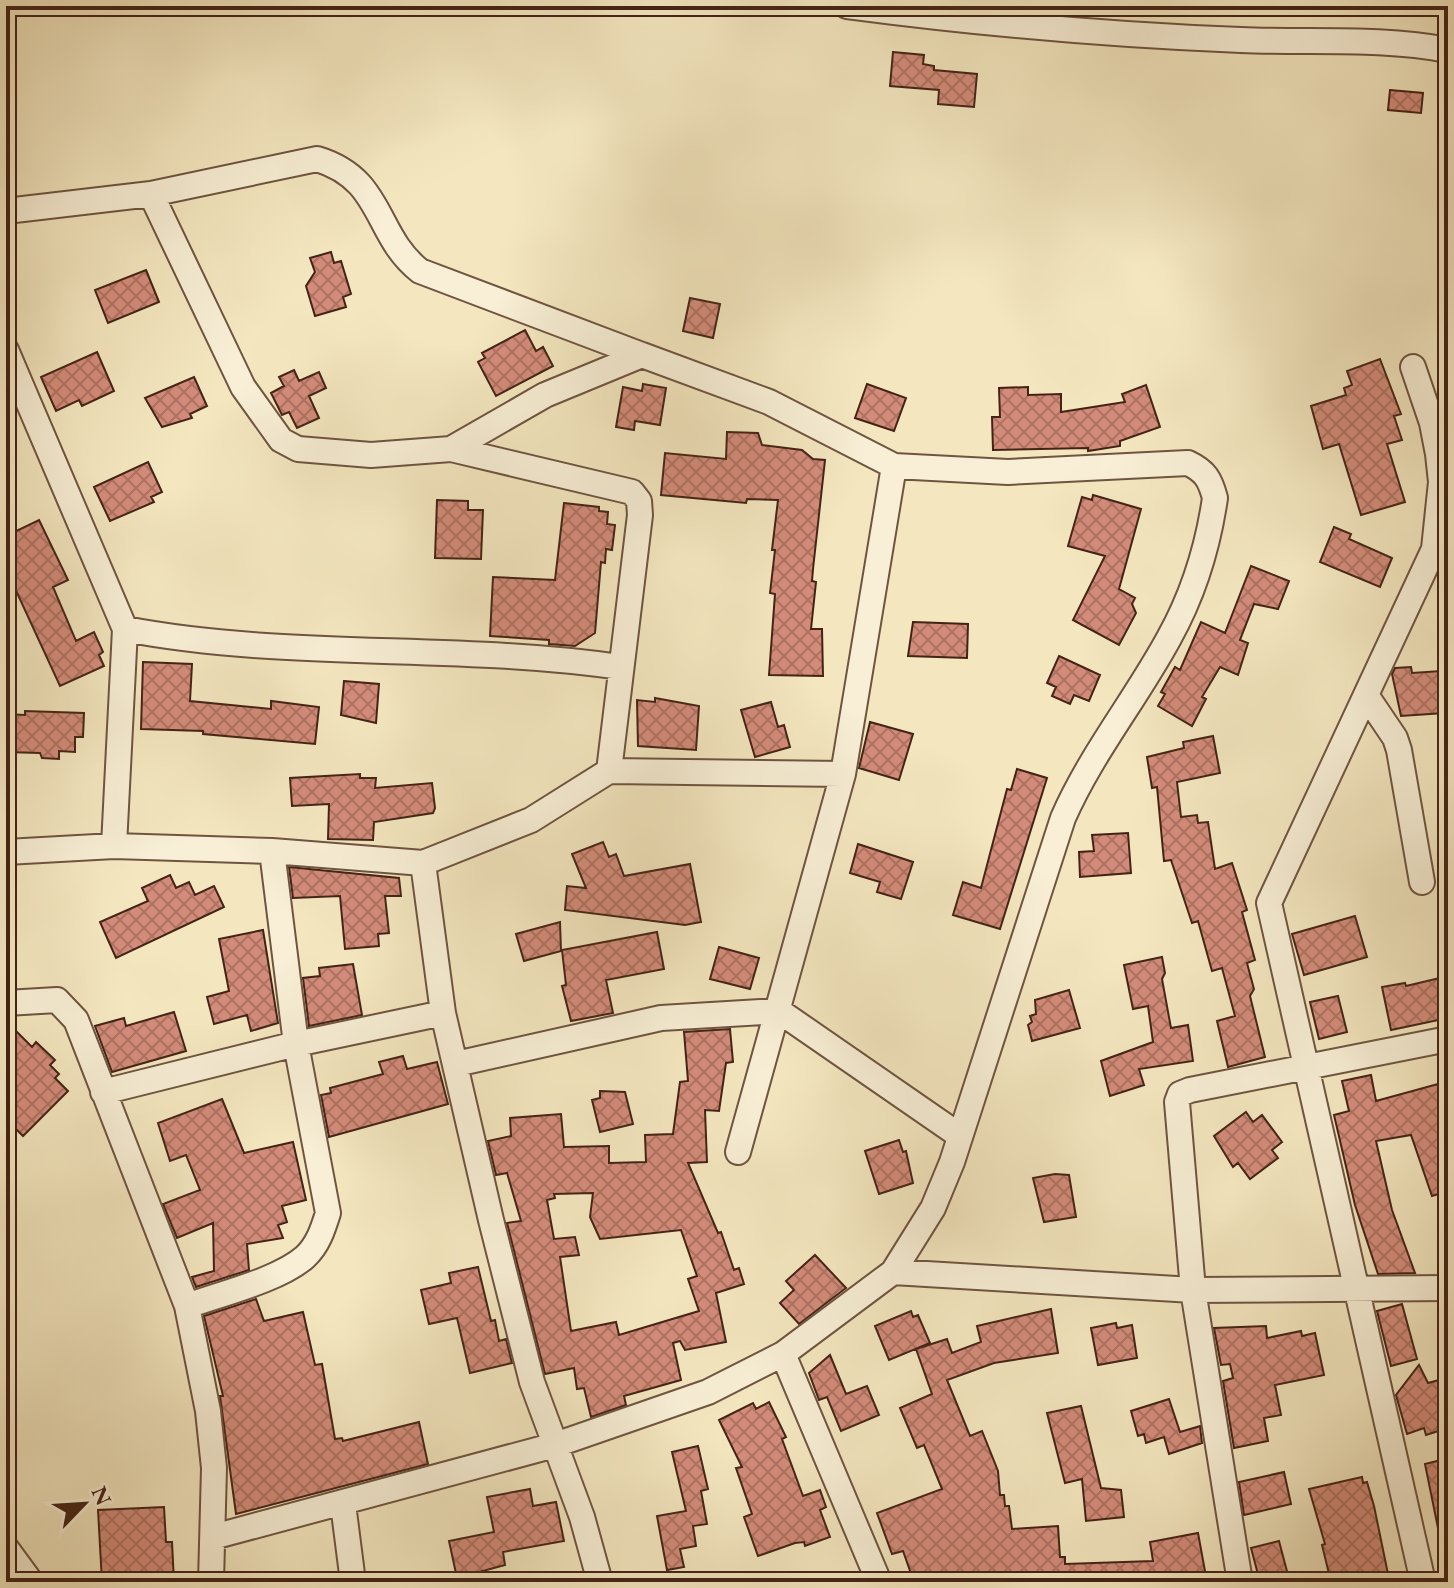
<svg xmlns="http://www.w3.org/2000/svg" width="1454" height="1588" font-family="'EB Garamond',serif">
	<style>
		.building { fill: url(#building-cross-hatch); stroke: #432316; stroke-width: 2; fill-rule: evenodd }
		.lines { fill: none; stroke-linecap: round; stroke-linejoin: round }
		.minor-casing { stroke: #6f5440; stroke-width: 28 }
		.minor { stroke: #f8efd6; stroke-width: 24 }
	</style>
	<defs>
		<pattern id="building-cross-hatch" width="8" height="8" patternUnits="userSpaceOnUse" patternTransform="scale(2)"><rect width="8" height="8" fill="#d48c7a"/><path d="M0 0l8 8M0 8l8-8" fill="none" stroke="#ae7263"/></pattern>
	</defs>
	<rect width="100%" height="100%" fill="#f4e7c0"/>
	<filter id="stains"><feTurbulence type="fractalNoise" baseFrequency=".0025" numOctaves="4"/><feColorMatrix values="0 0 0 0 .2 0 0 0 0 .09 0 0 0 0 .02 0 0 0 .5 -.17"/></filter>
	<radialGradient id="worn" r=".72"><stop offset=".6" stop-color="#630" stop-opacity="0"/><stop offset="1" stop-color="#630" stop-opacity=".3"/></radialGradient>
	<path class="building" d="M893,52L924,55L923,64L934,66V70L977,74L974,107L938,104L939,90L890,86Z
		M1390,90L1423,93L1421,113L1388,110Z
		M331,252L334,263L341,261L351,294L343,297L346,307L315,316L306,286L315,272L310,258Z
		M146,270L159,302L108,323L95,290Z
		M690,298L720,304L713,338L683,331Z
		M525,330L536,351L543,347L553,366L496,396L478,362L485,358L482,353Z
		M97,352L114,391L82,406L79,400L56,411L41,377Z
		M1380,359L1401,414L1394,416L1402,440L1387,444L1405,502L1361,515L1339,444L1323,449L1311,406L1346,395L1344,388L1352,385L1347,371Z
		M294,370L299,381L319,372L326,388L309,396L319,418L297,428L289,412L282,415L271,393L284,386L279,377Z
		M194,377L207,406L190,414L192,418L162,427L145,398Z
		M643,384L666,388L660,425L635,421L634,430L616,427L623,387L642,391Z
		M867,384L906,398L894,431L855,418Z
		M1146,385L1160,427L1120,441V446L1088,451V448L993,450L992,417H1000L999,388L1028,387V395L1061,394V412L1125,402L1122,394Z
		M727,432L758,433L762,445L802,450L813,459L825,460L813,569L812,581L816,582L811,629H822L823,676L769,675L775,594L770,593L775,550H772L778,500L747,499L746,503L661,495L665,453L726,459Z
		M148,462L162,492L151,497L154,502L110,521L94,487Z
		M1093,495L1141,509L1119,589L1135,598L1132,604L1136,613L1119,645L1073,620L1105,556L1068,546L1082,497L1092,500Z
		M437,500L468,501V510H483L481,559L435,558Z
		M564,503L599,507V511L608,512L607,524L615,525L612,550L606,549L605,563L601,562L595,633L575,646L549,644V640L490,636L493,577L555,580Z
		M39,520L68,580L53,587L76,641L94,632L103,652L99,655L104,666L60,686L6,569V536Z
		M1334,527L1351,534L1349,539L1392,558L1380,587L1320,562Z
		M1251,566L1289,581L1278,609L1254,604L1240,640L1248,643L1238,675L1220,667L1202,697L1206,699L1192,726L1158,706L1165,694L1161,692L1175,667L1180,670L1201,622L1225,633Z
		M913,622L968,624L967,658L908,656Z
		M1059,656L1100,675L1089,701L1074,695L1070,704L1052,696L1056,687L1047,683Z
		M143,662L192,664L190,701L271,709V701L319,707L315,744L203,734V731L141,729Z
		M1411,667L1412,673L1441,671L1444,713L1401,716L1392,674L1395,668Z
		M344,681L379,684L376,723L341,715Z
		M655,698L699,706L696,750L638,746L637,700L655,702Z
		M771,702L778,727L784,725L790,747L755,757L741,710Z
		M25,711L84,713L83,737H75V752L59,751V759L42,758L40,753L6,752V714L25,715Z
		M870,722L913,734L899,780L859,768Z
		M1213,736L1220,773L1177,782L1181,817L1197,815L1198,823L1208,822L1215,869L1232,863L1247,910L1242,912L1255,960L1247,963L1254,989L1250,996L1265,1057L1228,1067L1217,1021L1235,1016L1222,968L1212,971L1198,921L1192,923L1171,860L1164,861L1157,787L1152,788L1147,757L1184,748L1183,742Z
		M1017,769L1047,778L1000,929L953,915L963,882L981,888L1007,789L1011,790Z
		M360,774V778H376L375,788L432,783L435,808L433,813L374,822L373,840L328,839L329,804L292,806L290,778Z
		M1128,833L1131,873L1080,877L1079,852L1094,851L1092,835Z
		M603,842L609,857L616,854L624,876L690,864L701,922L685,925L565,910L567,886L586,888L572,854Z
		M858,844L913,862L901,899L877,892L880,882L850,873Z
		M289,867L399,878L401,896H385L389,933L378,934L379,946L345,949L340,896L293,898Z
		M170,875L176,888L189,882L195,895L214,886L224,907L116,958L100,922L148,901L142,888Z
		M1355,916L1367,957L1304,975L1292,934Z
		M560,922L561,951L524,961L516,934Z
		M263,930L278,1023L251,1031L247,1015L214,1024L207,997L229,991L219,939Z
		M657,932L664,969L606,980L613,1013L571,1021L562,986L566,985L562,950Z
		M719,947L759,958L750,989L710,979Z
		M1162,957L1165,973L1162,979L1171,1028L1188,1025L1193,1061L1139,1069L1144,1085L1110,1096L1101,1061L1153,1042L1148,1006L1133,1009L1124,965Z
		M353,964L362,1015L309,1026L303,978L320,976L319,968Z
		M1448,976V1018L1391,1030L1382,987L1405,983L1406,986Z
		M1069,990L1080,1028L1032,1041L1028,1025L1032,1022L1030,1016L1036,1014L1035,1000Z
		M1338,996L1347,1032L1319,1039L1310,1002Z
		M174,1012L186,1051L112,1072L95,1026L124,1018L126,1026Z
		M6,1021L32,1047L36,1042L55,1060L50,1065L59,1074L55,1078L68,1091L23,1136L6,1119Z
		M730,1029L733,1062L726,1063L719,1111L705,1110L707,1162L688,1163L718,1233L721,1232L734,1270L739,1268L744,1284L716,1293L726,1342L685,1350L680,1341L673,1343L681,1380L624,1396L626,1405L591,1417L584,1388L577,1389L574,1368L545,1374L507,1223L521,1221L507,1173L496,1175L488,1141L511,1136L510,1118L561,1114L564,1147L609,1146V1163L646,1162L645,1135L673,1134L680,1082L688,1081L684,1032ZM593,1193L590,1217L600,1239L681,1230L697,1276L688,1279L699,1311L619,1335L616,1322L571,1331L560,1257L579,1255L575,1237L554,1239L547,1200L555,1198L554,1194Z
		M403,1056L407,1069L437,1062L448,1104L329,1137L321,1095L331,1093L330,1088L383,1074L379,1062Z
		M1371,1075L1376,1101L1438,1084L1448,1120V1191L1432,1196L1411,1135L1376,1141L1392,1210L1415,1273L1378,1274L1355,1205L1334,1115L1349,1111L1342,1081Z
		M600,1091L625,1092L633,1124L600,1132L592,1100L600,1098Z
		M222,1099L244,1153L293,1142L306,1200L282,1206L287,1222L278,1225L283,1238L247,1244L249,1270L196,1287L192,1277L214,1271L213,1223L177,1238L163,1204L200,1190L186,1155L170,1161L158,1123Z
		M1246,1112L1253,1122L1262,1115L1282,1142L1272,1150L1278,1158L1250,1179L1238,1163L1233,1167L1214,1136Z
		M899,1140L903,1152L906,1151L913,1183L879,1194L865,1151Z
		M1055,1174L1069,1175L1076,1217L1044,1222L1033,1178Z
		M815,1255L846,1288L799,1324L780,1303L794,1290L786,1281Z
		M478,1267L491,1321L495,1320L499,1341L506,1339L512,1363L470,1373L457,1318L429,1324L421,1290L451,1283L449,1273Z
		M256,1299L264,1321L303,1312L315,1365L322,1364L335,1439L342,1438L343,1441L419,1422L428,1464L236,1514L220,1396H223L204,1316Z
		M1402,1304L1417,1359L1391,1366L1377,1311Z
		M1051,1309L1058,1353L994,1363L947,1380L970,1436L982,1431L998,1471L1000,1495H1004L1005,1506H1009L1012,1529L1058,1526L1060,1557H1065V1564L1153,1561L1150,1542L1198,1533L1207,1582H1016L956,1575L958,1582H935L933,1577L914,1582L903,1551L892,1554L877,1513L942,1489L924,1445L917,1448L900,1408L932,1394L916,1349L947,1339L952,1353L981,1342L977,1326Z
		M911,1311L913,1317L918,1315L930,1343L889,1360L875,1326Z
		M1116,1323L1117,1328L1132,1325L1137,1358L1098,1365L1091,1328Z
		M1266,1326L1267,1338L1301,1331L1302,1336L1315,1333L1324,1375L1275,1385L1281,1415L1264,1418L1268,1441L1234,1448L1223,1381L1233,1378L1230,1364L1221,1365L1214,1328Z
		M830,1355L846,1394L867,1386L879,1415L841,1431L827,1397L819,1400L809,1373Z
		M1419,1365L1428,1383L1439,1380L1448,1407V1428L1426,1435L1424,1428L1407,1434L1396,1395Z
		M1169,1399L1180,1432L1200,1426L1202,1443L1169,1454L1164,1437L1146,1443L1144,1434L1138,1436L1131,1411Z
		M769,1402L786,1437L782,1439L803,1496L820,1490L826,1507L820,1510L830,1537L805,1546L804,1542L795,1543L758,1556L744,1517L752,1514L736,1468L742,1467L719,1420L753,1403L756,1409Z
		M1081,1406L1101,1488L1121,1490L1124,1517L1086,1521L1082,1479L1065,1483L1047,1413Z
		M698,1446L708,1489L701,1491L707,1524L693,1526L696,1546L680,1549L684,1567L667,1570L657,1516L686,1511L672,1452Z
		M1445,1459L1448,1537L1440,1538L1425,1464Z
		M1284,1472L1291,1504L1244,1515L1239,1482Z
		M1362,1477L1363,1483L1367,1482L1374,1506L1388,1574L1356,1582H1331L1322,1545L1325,1544L1309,1489Z
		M530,1489L533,1506L556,1502L564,1541L503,1552L505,1565L457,1578L449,1541L494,1532L487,1497Z
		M164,1507L166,1542H172L174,1582H102L98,1510Z
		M1279,1541L1289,1579L1260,1582L1251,1548Z"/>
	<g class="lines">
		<defs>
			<path id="minor" d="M847,6C977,23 1110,35 1241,40C1310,43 1381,37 1448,50
				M151,194L317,159C384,179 374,235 420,271L642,355
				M6,211L151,194L243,387L281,440L298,449L371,455L451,449L632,492L639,501L640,515L609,771
				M6,350L125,629C288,660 456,643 620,667
				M1413,367L1432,423L1438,454L1441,482L1434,549L1269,903L1423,1582
				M1368,698L1395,738L1399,750L1422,882
				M114,846L125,629
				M6,852L114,846L272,851L423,863L531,820L609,771L843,774
				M423,863L443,1013L491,1220L532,1382L582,1517L600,1582
				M6,1003L57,1000L76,1020L187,1306L208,1411L214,1468L211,1582
				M456,1064L661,1018L779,1011L960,1136
				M103,1092L296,1044L443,1013
				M738,1152L843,774L894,466
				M893,1272L1193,1290L1448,1288
				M187,1306C220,1294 279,1280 305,1257C318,1245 323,1229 328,1213L296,1044L272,851
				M783,1354L879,1582
				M343,1504L353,1582
				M213,1537L555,1445L708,1392L783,1354L893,1272L933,1208L952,1162L1063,818C1091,754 1136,699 1169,638C1193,595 1208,546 1215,498C1210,479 1205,471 1188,463L1008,472L894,466L769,402L642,355L545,395L451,449
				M6,1548L31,1582
				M1240,1582L1193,1290L1177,1102L1180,1094L1190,1090L1448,1039"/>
		</defs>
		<use href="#minor" class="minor-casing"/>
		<use href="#minor" class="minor"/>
	</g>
	<rect width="1454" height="1588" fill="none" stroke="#f4e7c0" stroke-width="32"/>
	<rect x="8" y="8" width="1438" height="1572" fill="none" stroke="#432316" stroke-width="4"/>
	<rect x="16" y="16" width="1422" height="1556" fill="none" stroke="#432316" stroke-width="2"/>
	<g transform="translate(84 1504) rotate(65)" stroke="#f8efd6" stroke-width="6" paint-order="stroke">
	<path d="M0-6L14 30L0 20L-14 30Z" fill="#432316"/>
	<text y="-12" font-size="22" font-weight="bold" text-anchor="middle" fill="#432316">N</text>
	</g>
	<rect width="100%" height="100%" filter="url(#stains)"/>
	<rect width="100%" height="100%" fill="url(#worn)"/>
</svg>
